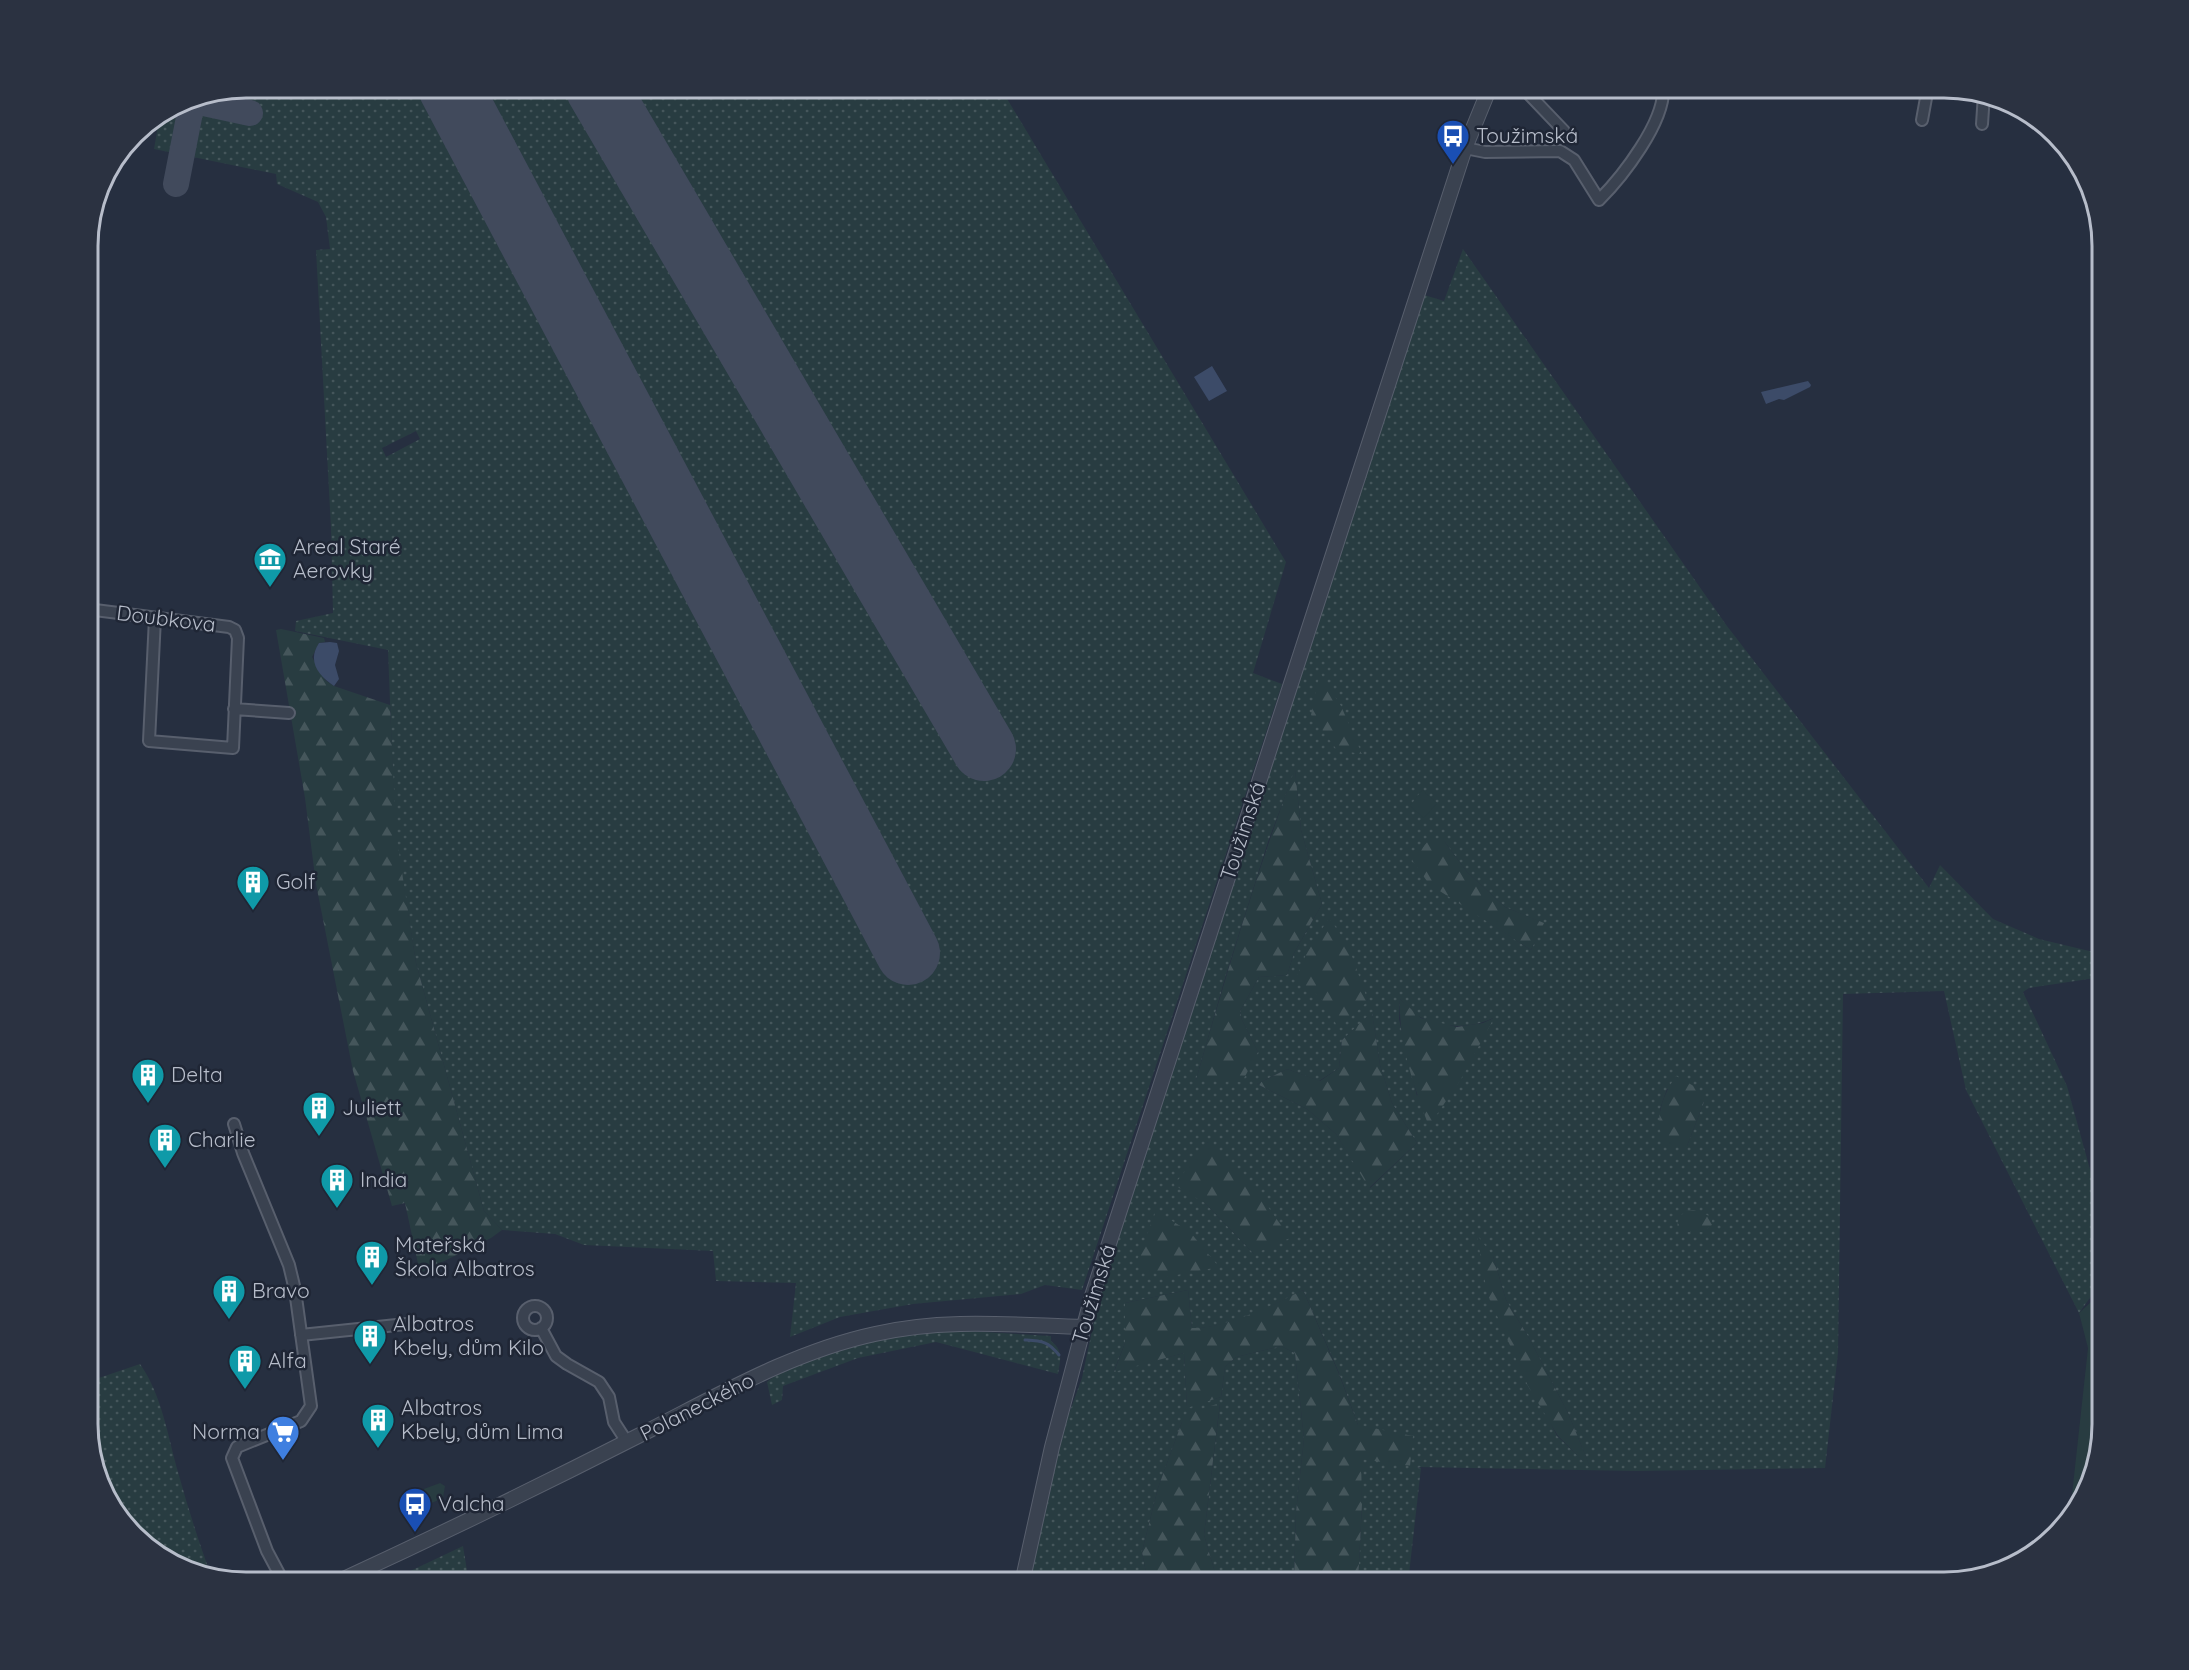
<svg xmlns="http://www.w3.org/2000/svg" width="2189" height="1670" font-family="Quicksand,sans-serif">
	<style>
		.grass { fill: url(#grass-dots); fill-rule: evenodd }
		.forest { fill: url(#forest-firs) }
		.park { fill: #283c41 }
		.water { fill: #3c4b68 }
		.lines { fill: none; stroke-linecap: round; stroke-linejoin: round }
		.stream { stroke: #3c4b68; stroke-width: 3 }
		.taxiway { stroke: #414a5c; stroke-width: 26 }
		.runway { stroke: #414a5c; stroke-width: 64 }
		.minor-casing { stroke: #585f6d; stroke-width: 14 }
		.tertiary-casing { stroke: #585f6d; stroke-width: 16 }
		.minor { stroke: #3a4250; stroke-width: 10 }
		.tertiary { stroke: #3a4250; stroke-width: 14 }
		.labels { text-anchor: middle; stroke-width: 5; stroke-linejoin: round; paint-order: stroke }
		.poi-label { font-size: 21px; fill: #b7bdca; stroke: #1f2635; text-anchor: start }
		.street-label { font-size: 21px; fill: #b7bdca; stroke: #1f2635 }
		.rim { fill: none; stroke: #b7bdca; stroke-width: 3 }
	</style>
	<defs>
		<pattern id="grass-dots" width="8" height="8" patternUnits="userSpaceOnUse" patternTransform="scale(1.5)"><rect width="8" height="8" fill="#283c41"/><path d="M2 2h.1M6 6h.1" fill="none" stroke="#45565b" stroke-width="1.8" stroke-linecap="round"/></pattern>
		<pattern id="forest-firs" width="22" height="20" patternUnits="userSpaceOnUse" patternTransform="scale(1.5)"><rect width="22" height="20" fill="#283c41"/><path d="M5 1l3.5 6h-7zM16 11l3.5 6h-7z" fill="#45565b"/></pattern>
	</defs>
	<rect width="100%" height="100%" fill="#262f40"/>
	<path class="grass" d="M245,87H1000L1286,562L1253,673L1282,684L1082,1290L1045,1285L1021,1294L913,1304L840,1317L790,1337L796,1283L716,1281L713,1251L584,1245L555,1234L502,1230L484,1211L416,963L395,832L388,650L295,631L296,621L333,613L331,528L316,250L330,249L326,217L318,202L277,184L276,174L154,149L160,114L185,99ZM416,431L420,439L386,457L382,448Z
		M1463,249L1727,626L1929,888L1940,865L1993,919L2039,939L2102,954V977L2029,988L2023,992L2067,1086L2102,1213V1281L2079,1313L1966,1090L1944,991L1843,994L1838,1353L1825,1468L1637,1471L1417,1467L1421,1468L1408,1583H1358L1362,1504L1358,1425L1339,1373L1303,1290C1274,1306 1225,1329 1192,1328L1188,1290L1125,1303V1343L1114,1371L1184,1353L1187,1407L1221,1397L1225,1367L1236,1357L1281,1346L1295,1353L1304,1439L1296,1512L1294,1583H1218L1204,1535L1220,1404L1182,1422L1158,1488L1142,1552L1148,1583H1048L1028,1578L1056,1449L1082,1378L1098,1302L1421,294L1444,301ZM1295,770L1301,830L1322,904L1294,953L1287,975L1259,977L1240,1011L1242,1020L1258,1052L1196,1080L1226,975L1268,842ZM1444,841L1467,872L1505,907L1543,923L1531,950L1478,915ZM1358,977L1368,1001L1328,1006L1321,997ZM1400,999C1407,1005 1414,1014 1422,1018C1444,1028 1471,1029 1493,1018L1417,1096L1399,1019ZM1372,1013L1380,1065L1392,1103L1417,1143L1370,1188L1336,1134L1307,1109L1257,1084L1287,1069L1319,1081L1339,1068L1342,1040ZM1667,1089L1704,1102L1687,1146L1660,1130V1109ZM1208,1142L1254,1254L1205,1203L1202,1151ZM1493,1256L1506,1300L1529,1338L1568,1413L1590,1467L1557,1436L1487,1293Z
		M951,1330L1051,1336V1341C1064,1351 1060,1360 1058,1374L936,1342L858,1358L783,1386L782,1400L772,1405L767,1382C777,1373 793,1368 805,1363C852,1344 900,1334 951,1330Z
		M140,1364C162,1395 168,1437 178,1472C188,1508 199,1543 212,1578L194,1574L149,1550L103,1495L87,1435V1382Z
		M463,1546L469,1583H385Z"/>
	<path class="forest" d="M281,629L324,638L325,642L319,643L312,657L325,680L334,686L390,705L396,833L416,963L484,1211L502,1230L491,1238L420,1273L405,1203L392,1206L353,1071L316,884L305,798L276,630Z
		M1320,673L1341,706L1362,754L1337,750L1311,715Z
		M1295,769L1301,830L1322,904L1294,953L1287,975L1259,977L1240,1011L1242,1020L1258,1052L1242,1082L1196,1080C1226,975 1257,871 1295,769Z
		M1429,840L1444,841L1467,872L1505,907L1544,923L1531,950L1429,884L1412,860Z
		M1329,918L1348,945L1368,1001L1338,1029C1326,1000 1322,997 1295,980L1307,952Z
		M1400,999L1421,1018L1457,1027L1483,1023L1494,1018L1461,1079L1429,1126C1414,1088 1398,1040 1400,999Z
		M1372,1012L1380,1065L1392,1103L1417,1143L1369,1188L1336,1134L1307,1109L1257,1084L1287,1069L1320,1081L1339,1068L1342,1040Z
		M1676,1076L1699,1089L1704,1102L1687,1146L1666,1145C1652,1122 1662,1096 1676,1076Z
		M1208,1142L1247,1177L1290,1238L1254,1254L1205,1203L1174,1185Z
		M1693,1210L1702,1212L1712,1218V1225L1703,1232H1681L1677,1227L1679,1217L1686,1211Z
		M1156,1211L1190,1232L1219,1267L1166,1277L1135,1266Z
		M1477,1235L1493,1256L1506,1300L1529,1338L1568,1413L1591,1469L1558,1436L1528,1386L1487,1293Z
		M1188,1290L1192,1328C1222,1330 1276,1304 1303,1290L1339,1374L1358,1425L1413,1436L1410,1466L1361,1459L1362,1504L1358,1583H1294L1296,1512L1304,1439L1295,1353L1281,1346L1236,1357L1225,1367L1221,1397L1187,1408L1184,1353L1114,1372L1125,1343V1303Z
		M1220,1403L1204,1535L1218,1583H1148L1142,1552L1158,1488L1182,1422L1186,1414Z"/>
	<path class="park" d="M1422,790L1437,803L1424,818L1410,806Z
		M2102,1292V1425L2093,1476L2069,1522L2088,1348L2079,1313Z
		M440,1483L445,1486L443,1498L416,1510L412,1500L413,1493Z"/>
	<path class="water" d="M1212,366L1227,391L1209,401L1194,377Z
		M1808,381L1811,385L1810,387L1784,400L1779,399L1766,404L1761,392Z
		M330,642L337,643L339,651L335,665L339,679L334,686C318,675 307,661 319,643Z"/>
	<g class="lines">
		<path class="stream" d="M1025,1340C1042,1341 1048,1341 1059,1355"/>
		<path class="taxiway" d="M194,97L199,102L250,113
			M176,184L193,97"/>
		<path class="runway" d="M450,87L908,953
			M597,87L984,749"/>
		<defs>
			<path id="minor" d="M1522,87L1564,131
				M1581,89L1582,87
				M1922,120L1928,87
				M1982,124L1984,94
				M1465,148L1485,152L1560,151L1574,160L1599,200C1622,177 1666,121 1663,87
				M87,609L229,627L235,630L238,638L233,748L149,741L155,618
				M234,709L289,713
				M234,1124L243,1153L289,1265L295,1290L311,1406L301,1421L237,1447L232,1458L267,1551L284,1583
				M523 1318a12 12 0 1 1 24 0a12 12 0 1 1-24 0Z
				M541,1328L556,1356L567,1364L599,1382L609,1397L614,1422L627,1442
				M301,1335L406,1324"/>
			<path id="tertiary" d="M335,1583C437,1536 538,1487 638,1436C714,1398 791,1352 875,1334C945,1318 1013,1325 1084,1327
				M1022,1583L1052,1447L1092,1296L1465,148L1490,87"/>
		</defs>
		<use href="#minor" class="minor-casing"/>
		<use href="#tertiary" class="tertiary-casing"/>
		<use href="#minor" class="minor"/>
		<use href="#tertiary" class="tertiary"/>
	</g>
	<defs>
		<symbol id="bus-pin" viewBox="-11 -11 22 30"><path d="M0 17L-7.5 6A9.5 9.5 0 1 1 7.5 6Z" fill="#1a4fb4" stroke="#1f2635"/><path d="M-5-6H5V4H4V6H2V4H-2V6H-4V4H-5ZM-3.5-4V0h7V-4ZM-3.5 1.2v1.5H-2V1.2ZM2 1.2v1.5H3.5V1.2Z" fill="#fff"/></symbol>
		<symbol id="museum-pin" viewBox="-11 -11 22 30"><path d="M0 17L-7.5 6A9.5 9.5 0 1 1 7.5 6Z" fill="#0f9aa8" stroke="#1f2635"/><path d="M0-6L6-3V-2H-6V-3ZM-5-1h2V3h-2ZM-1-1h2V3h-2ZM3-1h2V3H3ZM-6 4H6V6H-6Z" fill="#fff"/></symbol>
		<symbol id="building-pin" viewBox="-11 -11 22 30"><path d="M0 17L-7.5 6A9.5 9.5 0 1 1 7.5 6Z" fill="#0f9aa8" stroke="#1f2635"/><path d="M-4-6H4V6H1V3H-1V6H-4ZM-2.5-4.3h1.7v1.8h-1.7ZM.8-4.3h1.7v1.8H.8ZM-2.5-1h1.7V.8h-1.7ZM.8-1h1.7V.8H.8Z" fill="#fff"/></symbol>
		<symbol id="supermarket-pin" viewBox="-11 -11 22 30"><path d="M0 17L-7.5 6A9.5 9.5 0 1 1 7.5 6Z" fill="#3f7fe0" stroke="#1f2635"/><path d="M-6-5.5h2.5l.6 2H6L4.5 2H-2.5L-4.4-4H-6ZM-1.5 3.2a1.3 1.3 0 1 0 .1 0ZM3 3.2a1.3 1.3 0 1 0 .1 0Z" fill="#fff"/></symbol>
	</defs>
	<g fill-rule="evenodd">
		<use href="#bus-pin" x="1434" y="117" width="38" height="52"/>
		<use href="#museum-pin" x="251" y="540" width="38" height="52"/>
		<use href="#building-pin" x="234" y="863" width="38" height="52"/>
		<use href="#building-pin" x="129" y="1056" width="38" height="52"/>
		<use href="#building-pin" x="300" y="1089" width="38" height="52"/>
		<use href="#building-pin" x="146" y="1121" width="38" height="52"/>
		<use href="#building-pin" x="318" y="1161" width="38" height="52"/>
		<use href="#building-pin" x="353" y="1238" width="38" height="52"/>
		<use href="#building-pin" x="210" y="1272" width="38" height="52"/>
		<use href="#building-pin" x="351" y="1317" width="38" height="52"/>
		<use href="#building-pin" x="226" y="1342" width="38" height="52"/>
		<use href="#building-pin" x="359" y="1401" width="38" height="52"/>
		<use href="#supermarket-pin" x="264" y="1413" width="38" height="52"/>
		<use href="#bus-pin" x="396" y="1485" width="38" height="52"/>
	</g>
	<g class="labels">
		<g class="poi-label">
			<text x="1476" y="143">Toužimská</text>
			<text x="293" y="554">Areal Staré<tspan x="293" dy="24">Aerovky</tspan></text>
			<text x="276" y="889">Golf</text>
			<text x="171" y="1082">Delta</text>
			<text x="342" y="1115">Juliett</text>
			<text x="188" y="1147">Charlie</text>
			<text x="360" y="1187">India</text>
			<text x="395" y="1252">Mateřská<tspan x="395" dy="24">Škola Albatros</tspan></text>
			<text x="252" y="1298">Bravo</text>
			<text x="393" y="1331">Albatros<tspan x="393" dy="24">Kbely, dům Kilo</tspan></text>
			<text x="268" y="1368">Alfa</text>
			<text x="401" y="1415">Albatros<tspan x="401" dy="24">Kbely, dům Lima</tspan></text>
			<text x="260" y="1439" text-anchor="end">Norma</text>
			<text x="438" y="1511">Valcha</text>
		</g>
		<g class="street-label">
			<text transform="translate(166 619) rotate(7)" y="7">Doubkova</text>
			<text transform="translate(1243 831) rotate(-72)" y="7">Toužimská</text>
			<text transform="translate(1094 1294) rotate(-73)" y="7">Toužimská</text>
			<text transform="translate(697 1407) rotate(-27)" y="7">Polaneckého</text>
		</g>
	</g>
	<path d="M0 0H2189V1670H0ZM246 98H1944A148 148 0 0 1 2092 246V1424A148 148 0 0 1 1944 1572H246A148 148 0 0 1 98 1424V246A148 148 0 0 1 246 98Z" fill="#2b3241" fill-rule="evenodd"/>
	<path class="rim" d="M246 98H1944A148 148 0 0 1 2092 246V1424A148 148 0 0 1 1944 1572H246A148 148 0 0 1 98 1424V246A148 148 0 0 1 246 98Z"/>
</svg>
